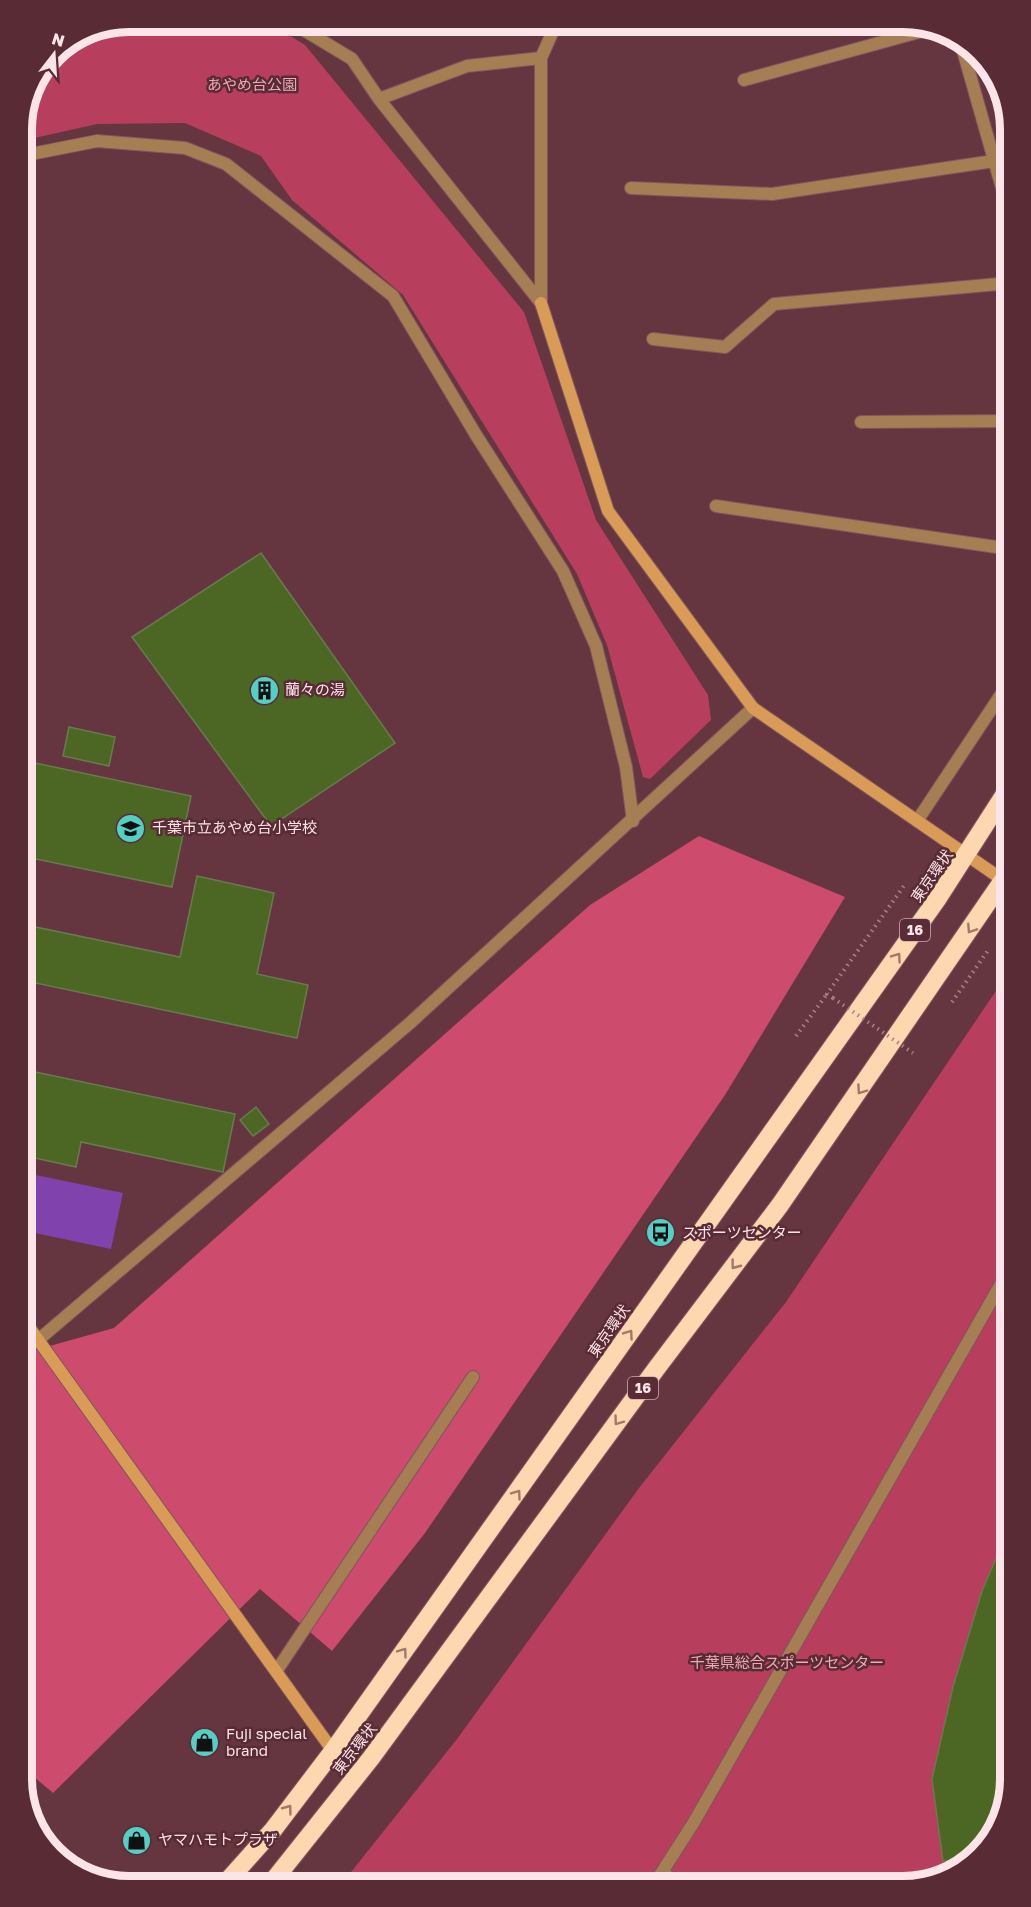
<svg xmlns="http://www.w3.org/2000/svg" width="1031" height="1907" font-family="'Golos Text','Noto Sans JP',sans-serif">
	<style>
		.green { fill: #b83e5e }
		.forest { fill: #cd4b6c }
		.water { fill: #8043ad }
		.building { fill: #4c6723; stroke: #677b4f; stroke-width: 1.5 }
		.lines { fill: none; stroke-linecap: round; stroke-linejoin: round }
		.lane-casing { stroke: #80555d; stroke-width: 14 }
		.street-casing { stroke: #80555d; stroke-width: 14 }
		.secondary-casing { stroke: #80555d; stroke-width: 14 }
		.highway-casing { stroke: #80555d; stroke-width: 20 }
		.path { stroke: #a8838a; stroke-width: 4; stroke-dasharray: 1.5 4.5; stroke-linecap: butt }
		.lane { stroke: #a57e54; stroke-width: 12 }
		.street { stroke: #a57e54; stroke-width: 12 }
		.secondary { stroke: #d99c56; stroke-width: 12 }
		.highway { stroke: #fcd7af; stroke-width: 18 }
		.path-bridge { stroke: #a8838a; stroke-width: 4; stroke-dasharray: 1.5 4.5; stroke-linecap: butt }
		.oneway { stroke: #a2786c }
		.labels { text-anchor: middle; stroke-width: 5; stroke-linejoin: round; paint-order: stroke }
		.shield { fill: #592b35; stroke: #ccacb2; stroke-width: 1.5 }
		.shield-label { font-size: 14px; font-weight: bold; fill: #fde4e8 }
		.park-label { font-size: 15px; fill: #ecaab5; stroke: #592b35 }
		.poi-label { font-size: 15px; fill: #fde4e8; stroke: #592b35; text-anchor: start }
		.street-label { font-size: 15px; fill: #fde4e8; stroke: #592b35 }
		.rim { fill: none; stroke: #fde4e8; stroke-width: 8 }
	</style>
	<rect width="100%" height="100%" fill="#65363f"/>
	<path class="green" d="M128,21H258L271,24L305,45L524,312L596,520L708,695L711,720L650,779L643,777L607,645L577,574L403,295L292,200L261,156L185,123L97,124L21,141V122L53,52L88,29Z
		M1010,970V1779L992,1839L944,1878L903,1886H340L457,1739L639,1488L786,1302Z"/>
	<path class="forest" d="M699,836L845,897L725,1095L425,1533L332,1651L260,1589L53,1793L21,1766V1354L114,1328L590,905Z"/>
	<path class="water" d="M21,1172L123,1193L111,1249L21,1230Z"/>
	<path class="building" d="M261,553L395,743L271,826L132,637Z
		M69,727L115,737L109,766L63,756Z
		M21,760L191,796L172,887L21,856Z
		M197,876L274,893L257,974L308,985L297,1038L21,980V924L180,957Z
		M21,1069L235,1114L223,1172L81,1142L76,1167L21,1155Z
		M256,1107L269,1124L253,1136L240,1120Z
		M1010,1526V1779L992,1839L966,1860L943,1861L932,1779L953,1687L982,1591Z"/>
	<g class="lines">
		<defs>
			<path id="lane" d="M960,40L1010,216
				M744,80L930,29
				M631,188L772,194L994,161
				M653,339L725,347L774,304L1010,283
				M861,422L1010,421
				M716,506L1010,549
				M917,821L1010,681
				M277,1670L473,1377
				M663,1873L684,1886
				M653,1886L694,1822L1010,1268"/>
			<path id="street" d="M289,21L352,59L379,99L541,303
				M379,99L467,66L541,58
				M21,156L97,141L185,148L226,164L393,296L476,435L563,571L596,646L626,767L633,821
				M541,303V58L553,31L552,21
				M37,1341L410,1023L753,708"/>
			<path id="secondary" d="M541,303L608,511L753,708L1003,880
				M21,1316L333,1751"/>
			<path id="highway" d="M223,1886L273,1830L333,1751L938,898L1010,786
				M269,1886L371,1758L656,1369L780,1205L1010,870"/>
		</defs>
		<use href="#lane" class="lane-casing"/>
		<use href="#street" class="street-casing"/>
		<use href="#secondary" class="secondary-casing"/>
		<use href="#highway" class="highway-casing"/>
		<path class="path" d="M833,998L827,994L906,883
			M952,1002L989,949
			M796,1036L827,994"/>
		<use href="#lane" class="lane"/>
		<use href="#street" class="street"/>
		<use href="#secondary" class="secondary"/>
		<use href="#highway" class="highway"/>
		<path class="path-bridge" d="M833,998L913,1053"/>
	</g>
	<defs><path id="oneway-chevron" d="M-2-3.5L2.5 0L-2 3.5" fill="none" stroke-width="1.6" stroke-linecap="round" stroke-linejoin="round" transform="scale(1.5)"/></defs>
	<g class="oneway">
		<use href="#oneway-chevron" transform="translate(971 929) rotate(123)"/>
		<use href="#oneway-chevron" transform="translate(897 957) rotate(-55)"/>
		<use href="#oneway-chevron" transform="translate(861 1090) rotate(125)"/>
		<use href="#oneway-chevron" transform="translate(735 1265) rotate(127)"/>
		<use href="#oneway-chevron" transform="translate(629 1334) rotate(-55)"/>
		<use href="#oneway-chevron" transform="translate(618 1421) rotate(126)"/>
		<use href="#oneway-chevron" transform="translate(517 1494) rotate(-54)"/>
		<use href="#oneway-chevron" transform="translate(403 1652) rotate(-54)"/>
		<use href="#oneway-chevron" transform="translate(288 1809) rotate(-53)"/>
	</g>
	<defs>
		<symbol id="building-disc" viewBox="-11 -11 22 22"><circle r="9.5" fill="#55cec4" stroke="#592b35"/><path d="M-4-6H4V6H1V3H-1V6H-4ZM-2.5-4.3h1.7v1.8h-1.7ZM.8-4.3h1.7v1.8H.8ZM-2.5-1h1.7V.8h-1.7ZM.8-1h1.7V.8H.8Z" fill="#111"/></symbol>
		<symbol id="school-disc" viewBox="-11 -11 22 22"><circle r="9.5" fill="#55cec4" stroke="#592b35"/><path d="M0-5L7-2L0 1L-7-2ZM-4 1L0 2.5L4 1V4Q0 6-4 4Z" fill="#111"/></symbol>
		<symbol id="bus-disc" viewBox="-11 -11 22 22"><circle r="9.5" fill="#55cec4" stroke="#592b35"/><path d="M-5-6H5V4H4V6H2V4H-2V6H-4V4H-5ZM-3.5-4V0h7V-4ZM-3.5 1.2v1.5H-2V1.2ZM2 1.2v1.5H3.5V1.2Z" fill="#111"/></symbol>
		<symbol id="shop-disc" viewBox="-11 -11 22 22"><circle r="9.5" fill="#55cec4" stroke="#592b35"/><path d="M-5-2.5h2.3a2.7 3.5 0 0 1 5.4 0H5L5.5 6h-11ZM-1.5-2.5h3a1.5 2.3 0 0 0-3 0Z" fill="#111"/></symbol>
	</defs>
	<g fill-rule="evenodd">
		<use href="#building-disc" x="248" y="674" width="33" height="33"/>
		<use href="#school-disc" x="114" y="812" width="33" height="33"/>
		<use href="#bus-disc" x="644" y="1216" width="33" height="33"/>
		<use href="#shop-disc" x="188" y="1726" width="33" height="33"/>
		<use href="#shop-disc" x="120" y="1824" width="33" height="33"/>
	</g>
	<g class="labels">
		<g class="shield">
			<rect x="900" y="919" width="30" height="22" rx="4.5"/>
			<rect x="628" y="1377" width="30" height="22" rx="4.5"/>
		</g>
		<g class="shield-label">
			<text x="915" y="935">16</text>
			<text x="643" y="1393">16</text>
		</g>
		<g class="park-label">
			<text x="252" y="90">あやめ台公園</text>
			<text x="787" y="1668">千葉県総合スポーツセンター</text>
		</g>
		<g class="poi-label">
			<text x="285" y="695">蘭々の湯</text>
			<text x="152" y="833">千葉市立あやめ台小学校</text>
			<text x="682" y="1238">スポーツセンター</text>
			<text x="226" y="1739">Fuji special<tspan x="226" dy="17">brand</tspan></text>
			<text x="158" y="1845">ヤマハモトプラザ</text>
		</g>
		<g class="street-label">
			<text transform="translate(932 876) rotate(-55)" y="5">東京環状</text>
			<text transform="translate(609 1331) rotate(-55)" y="5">東京環状</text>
			<text transform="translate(355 1749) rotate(-52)" y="5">東京環状</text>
		</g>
	</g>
	<path d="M0 0H1031V1907H0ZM129 32H903A97 97 0 0 1 1000 129V1779A97 97 0 0 1 903 1876H129A97 97 0 0 1 32 1779V129A97 97 0 0 1 129 32Z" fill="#592b35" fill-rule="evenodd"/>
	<path class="rim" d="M129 32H903A97 97 0 0 1 1000 129V1779A97 97 0 0 1 903 1876H129A97 97 0 0 1 32 1779V129A97 97 0 0 1 129 32Z"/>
	<g transform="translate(54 54) rotate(17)" stroke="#592b35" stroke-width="4.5" paint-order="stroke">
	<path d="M0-4.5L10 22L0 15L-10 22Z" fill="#fde4e8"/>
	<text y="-9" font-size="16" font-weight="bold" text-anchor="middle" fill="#fde4e8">N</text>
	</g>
</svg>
